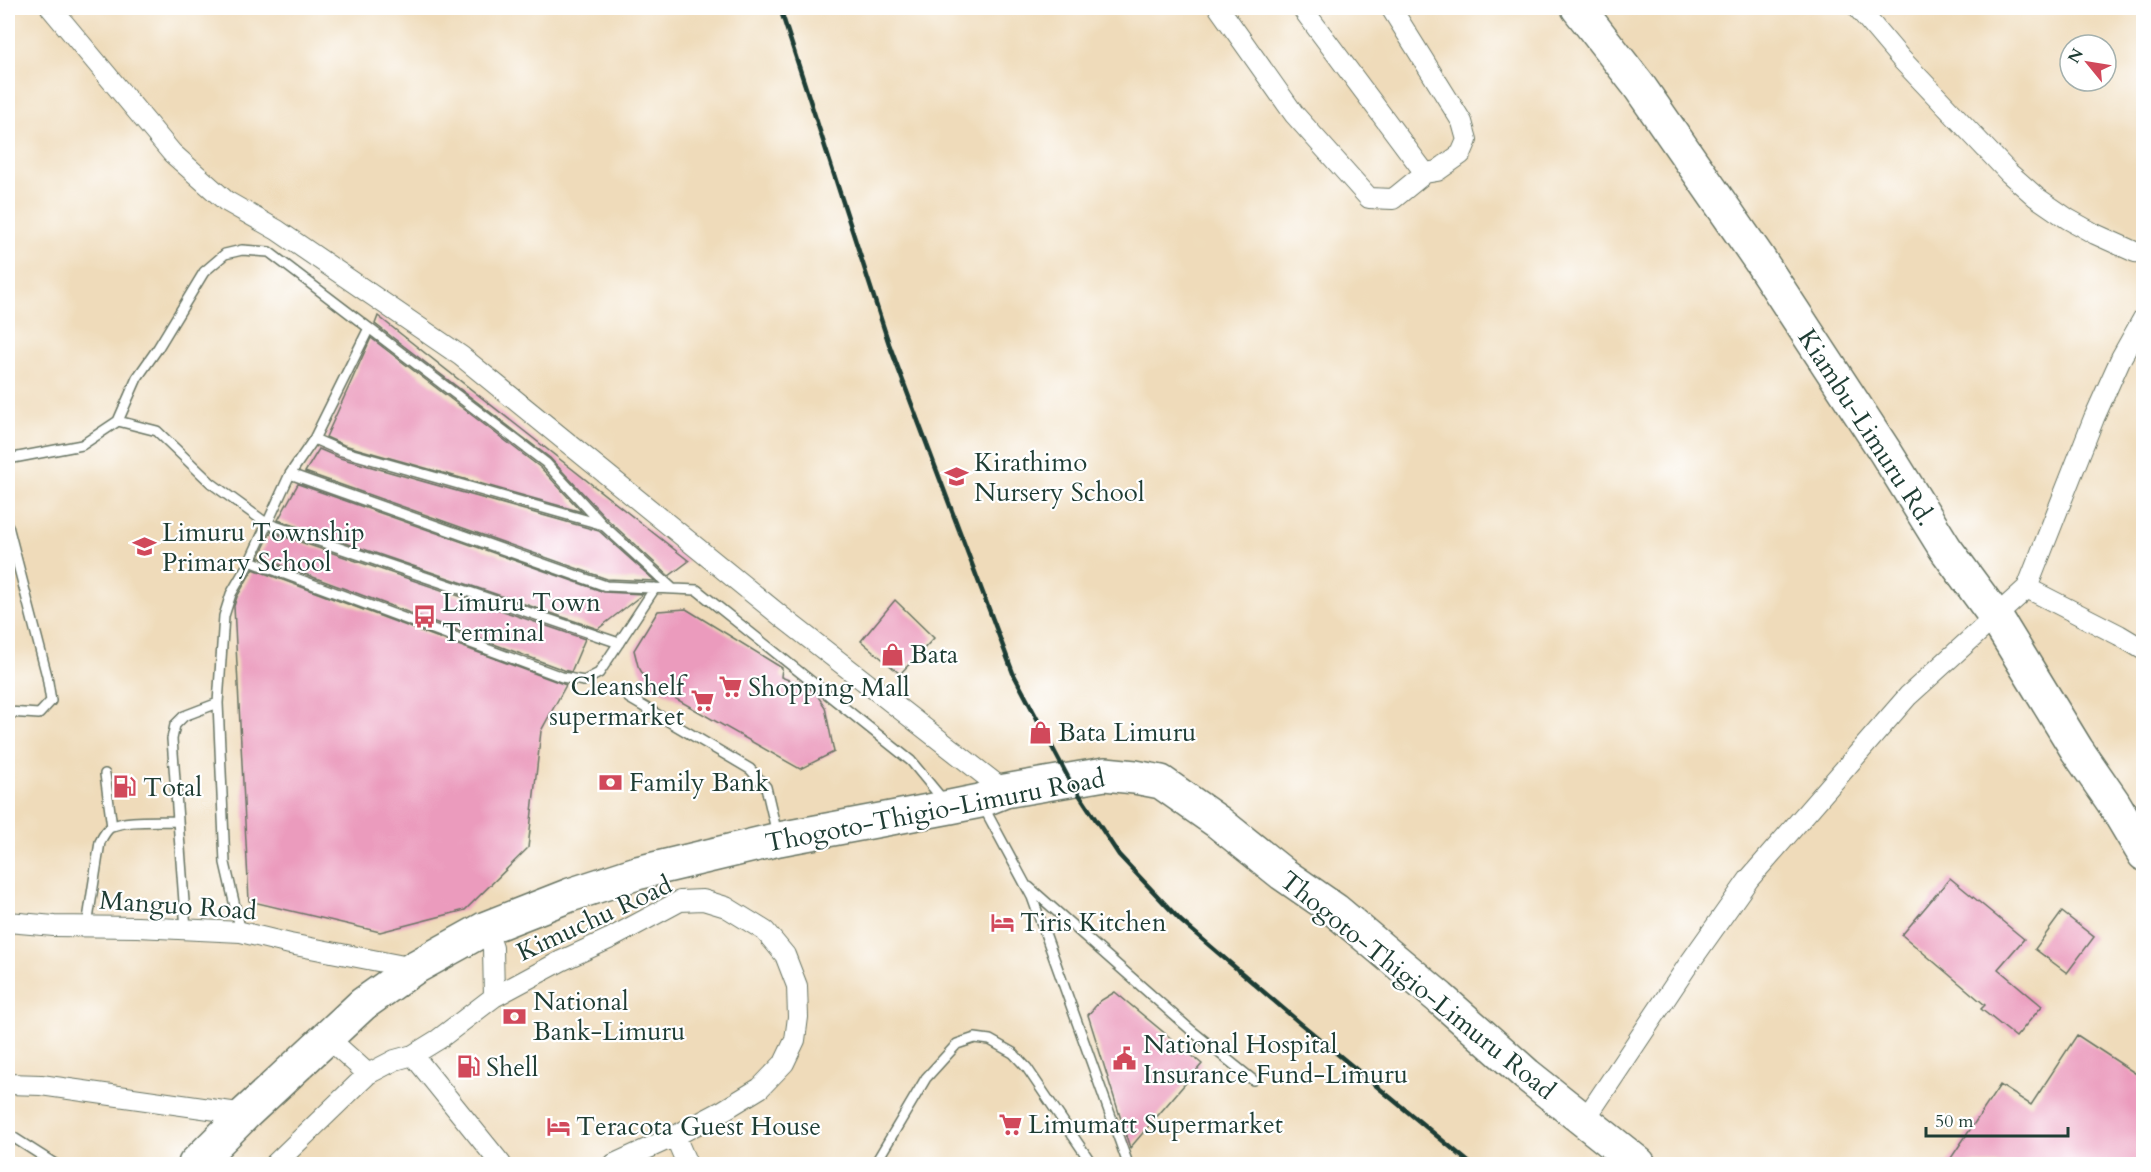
<svg xmlns="http://www.w3.org/2000/svg" width="2151" height="1172" font-family="Cardo,serif">
	<style>
		.building { fill: #eb9bbd }
		.lines { fill: none; stroke-linecap: round; stroke-linejoin: round }
		.service-casing { stroke: #687463; stroke-width: 12 }
		.minor-casing { stroke: #687463; stroke-width: 22 }
		.trunk-casing { stroke: #687463; stroke-width: 36 }
		.service { stroke: #fff; stroke-width: 9 }
		.minor { stroke: #fff; stroke-width: 20 }
		.trunk { stroke: #fff; stroke-width: 33 }
		.rail { stroke: #1f3d34; stroke-width: 4.5 }
		.labels { text-anchor: middle; stroke-width: 4.5; stroke-linejoin: round; paint-order: stroke }
		.street-label { font-size: 26px; fill: #1f3d34; stroke: #fff }
		.poi-label { font-size: 26px; fill: #1f3d34; stroke: #fff; text-anchor: start }
	</style>
	<rect width="100%" height="100%" fill="#fff"/>
	<filter id="ink" filterUnits="userSpaceOnUse"><feTurbulence type="fractalNoise" baseFrequency=".0167" numOctaves="2"/><feDisplacementMap in="SourceGraphic" scale="12" xChannelSelector="R" yChannelSelector="G"/><feConvolveMatrix kernelMatrix="1 2 1 2 8 2 1 2 1" color-interpolation-filters="sRGB"/></filter>
	<filter id="wash" filterUnits="userSpaceOnUse"><feTurbulence type="fractalNoise" baseFrequency=".008" numOctaves="4" result="noise"/><feDisplacementMap in="SourceGraphic" scale="24" xChannelSelector="R" yChannelSelector="G"/><feGaussianBlur stdDeviation="1.35" result="paint"/><feColorMatrix in="noise" values="0 0 0 0 0 0 0 0 0 0 0 0 0 0 0 0 0 1.4 0 .05"/><feComposite in="paint" operator="in"/></filter>
	<g filter="url(#wash)">
		<rect width="100%" height="100%" fill="#efdbba"/>
		<g id="blocks">
			<path class="building" d="M378,316L689,561L669,576L608,520L550,458L375,324Z
				M371,338L541,468L582,512L344,445L326,437Z
				M319,449L340,458L599,531L655,581L607,579L305,472Z
				M298,484L604,592L643,594L598,629L278,520Z
				M271,532L585,639L571,672L564,670L259,557Z
				M253,569L566,685L541,731L528,848L465,910L380,932L249,901L234,606L237,597Z
				M895,600L934,638L900,674L861,641Z
				M686,609L782,668L781,677L809,688L817,695L825,707L834,752L800,769L648,683L638,666L634,650L658,611Z
				M1950,878L2024,939L1998,969L2042,1006L2016,1037L1981,1009L1985,1005L1902,935Z
				M2062,912L2094,937L2067,973L2035,949Z
				M1115,992L1202,1064L1130,1148L1088,1015L1100,1001Z
				M2077,1035L2144,1079V1164H1947L2000,1085L2031,1105Z"/>
		</g>
	</g>
	<g filter="url(#ink)">
		<use href="#blocks" fill-opacity="0" stroke="#687463" stroke-width="1.5"/>
		<g class="lines">
			<defs>
				<path id="service" d="M118,421L157,431L211,483L266,523L619,643
					M314,439L369,328
					M8,459L82,445L118,421L137,378L158,348L204,272L225,254L242,250L269,252L546,463L603,525L673,589
					M290,474L606,586L697,590L911,761L944,801
					M8,526L47,676L51,701L39,714L8,712
					M250,561L562,677L584,681L599,673L655,588
					M629,698L750,769L766,787L777,834
					M105,774L112,827
					M983,806L1032,897L1128,1164
					M1029,887L1192,1031L1253,1080
					M87,926L100,842C103,836 106,830 111,827C125,819 161,822 178,821
					M186,929L172,739L175,725L184,716L218,703
					M241,932L225,863L218,703L224,616L231,594L250,561L290,474L314,439L342,451L600,524
					M8,1134L55,1164
					M875,1164L926,1078L957,1044L975,1038L990,1040L1013,1053L1027,1068L1092,1164"/>
				<path id="minor" d="M51,8L172,153L226,201L277,230L461,356L782,617L1005,791
					M1219,8L1294,114L1369,198L1393,199L1425,173L1437,171L1461,154L1467,140L1462,122L1391,8
					M1302,8L1425,173
					M1858,8L1902,60L2009,173L2036,197L2068,219L2095,234L2135,252L2144,253
					M2027,588L2119,635L2144,650
					M8,922L54,926L137,927L241,932L290,944L414,968
					M486,928L493,948L494,997
					M327,1037L368,1074
					M413,1055L501,1164
					M8,1084L41,1085L245,1114
					M1584,1121L1686,968L1749,879L1908,696L2027,588L2094,418L2121,358L2144,317
					M675,1136L687,1164
					M275,1164L368,1074L395,1060L413,1055L439,1039L494,997L561,961L611,938L680,901L703,900L726,907L765,931L785,955L797,986L798,1017L795,1040L784,1063L760,1088L724,1110L675,1136L614,1164"/>
				<path id="trunk" d="M1578,8L1639,86L1759,259L1886,453L1945,548L1995,616L2077,750L2113,802L2144,854
					M195,1164L245,1114L363,1004L414,968L486,928L570,895L637,873L779,839L950,807L980,801L1005,791L1105,774L1135,777L1161,782L1218,822L1283,874L1335,910L1440,998L1527,1075L1639,1164"/>
			</defs>
			<use href="#service" class="service-casing"/>
			<use href="#minor" class="minor-casing"/>
			<use href="#trunk" class="trunk-casing"/>
			<use href="#service" class="service"/>
			<use href="#minor" class="minor"/>
			<use href="#trunk" class="trunk"/>
			<path class="rail" d="M780,8L889,344L1013,673L1069,779L1119,855L1181,921L1300,1023L1471,1164"/>
		</g>
	</g>
	<defs>
		<symbol id="school-bare" viewBox="-9 -9 18 18"><path d="M0-5L7-2L0 1L-7-2ZM-4 1L0 2.5L4 1V4Q0 6-4 4Z" fill="#d1495b" stroke="#fff" stroke-width="2.5" paint-order="stroke"/></symbol>
		<symbol id="bus-bare" viewBox="-9 -9 18 18"><path d="M-5-6H5V4H4V6H2V4H-2V6H-4V4H-5ZM-3.5-4V0h7V-4ZM-3.5 1.2v1.5H-2V1.2ZM2 1.2v1.5H3.5V1.2Z" fill="#d1495b" stroke="#fff" stroke-width="2.5" paint-order="stroke"/></symbol>
		<symbol id="shop-bare" viewBox="-9 -9 18 18"><path d="M-5-2.5h2.3a2.7 3.5 0 0 1 5.4 0H5L5.5 6h-11ZM-1.5-2.5h3a1.5 2.3 0 0 0-3 0Z" fill="#d1495b" stroke="#fff" stroke-width="2.5" paint-order="stroke"/></symbol>
		<symbol id="supermarket-bare" viewBox="-9 -9 18 18"><path d="M-6-5.5h2.5l.6 2H6L4.5 2H-2.5L-4.4-4H-6ZM-1.5 3.2a1.3 1.3 0 1 0 .1 0ZM3 3.2a1.3 1.3 0 1 0 .1 0Z" fill="#d1495b" stroke="#fff" stroke-width="2.5" paint-order="stroke"/></symbol>
		<symbol id="bank-bare" viewBox="-9 -9 18 18"><path d="M-6-4H6V4H-6ZM0-2.3a2.3 2.3 0 1 0 0 4.6a2.3 2.3 0 1 0 0-4.6Z" fill="#d1495b" stroke="#fff" stroke-width="2.5" paint-order="stroke"/></symbol>
		<symbol id="fuel-bare" viewBox="-9 -9 18 18"><path d="M-5.5-6h7V0h2V4h1.3V-2.5L3-4.5l.8-.8L6-3V5H2.5V1h-1V6h-7ZM-4.2-4.7v3.2H.2V-4.7Z" fill="#d1495b" stroke="#fff" stroke-width="2.5" paint-order="stroke"/></symbol>
		<symbol id="hotel-bare" viewBox="-9 -9 18 18"><path d="M-6-4.5h1.5V1H6V5H4.5V3h-9V5H-6ZM-4 0a1.8 1.8 0 1 1 3.6 0ZM.5 0V-2.5h3Q6-2.5 6 0Z" fill="#d1495b" stroke="#fff" stroke-width="2.5" paint-order="stroke"/></symbol>
		<symbol id="civic-bare" viewBox="-9 -9 18 18"><path d="M-.6-6.5H3V-4.5H.6V-3L4-1V1h2V6H-6V1h2V-1L-.6-3ZM-1.2 2.5V6h2.4V2.5Z" fill="#d1495b" stroke="#fff" stroke-width="2.5" paint-order="stroke"/></symbol>
	</defs>
	<g fill-rule="evenodd">
		<use href="#school-bare" x="940" y="460" width="33" height="33"/>
		<use href="#school-bare" x="128" y="530" width="33" height="33"/>
		<use href="#bus-bare" x="408" y="600" width="33" height="33"/>
		<use href="#shop-bare" x="876" y="638" width="33" height="33"/>
		<use href="#supermarket-bare" x="714" y="670" width="33" height="33"/>
		<use href="#supermarket-bare" x="686" y="684" width="33" height="33"/>
		<use href="#shop-bare" x="1024" y="716" width="33" height="33"/>
		<use href="#bank-bare" x="594" y="766" width="33" height="33"/>
		<use href="#fuel-bare" x="108" y="770" width="33" height="33"/>
		<use href="#hotel-bare" x="986" y="906" width="33" height="33"/>
		<use href="#bank-bare" x="498" y="1000" width="33" height="33"/>
		<use href="#civic-bare" x="1108" y="1042" width="33" height="33"/>
		<use href="#fuel-bare" x="452" y="1050" width="33" height="33"/>
		<use href="#supermarket-bare" x="994" y="1108" width="33" height="33"/>
		<use href="#hotel-bare" x="542" y="1110" width="33" height="33"/>
	</g>
	<g class="labels">
		<g class="street-label">
			<text transform="translate(1867 427) rotate(57)" y="9">Kiambu-Limuru Rd.</text>
			<text transform="translate(935 810) rotate(-11)" y="9">Thogoto-Thigio-Limuru Road</text>
			<text transform="translate(178 905) rotate(4)" y="9">Manguo Road</text>
			<text transform="translate(594 918) rotate(-25)" y="9">Kimuchu Road</text>
			<text transform="translate(1418 985) rotate(39)" y="9">Thogoto-Thigio-Limuru Road</text>
		</g>
		<g class="poi-label">
			<text x="974" y="471">Kirathimo<tspan x="974" dy="30">Nursery School</tspan></text>
			<text x="162" y="541">Limuru Township<tspan x="162" dy="30">Primary School</tspan></text>
			<text x="442" y="611">Limuru Town<tspan x="442" dy="30">Terminal</tspan></text>
			<text x="910" y="663">Bata</text>
			<text x="684" y="695" text-anchor="end">Cleanshelf<tspan x="684" dy="30">supermarket</tspan></text>
			<text x="748" y="696">Shopping Mall</text>
			<text x="1058" y="741">Bata Limuru</text>
			<text x="629" y="791">Family Bank</text>
			<text x="143" y="796">Total</text>
			<text x="1020" y="931">Tiris Kitchen</text>
			<text x="533" y="1010">National<tspan x="533" dy="30">Bank-Limuru</tspan></text>
			<text x="1143" y="1053">National Hospital<tspan x="1143" dy="30">Insurance Fund-Limuru</tspan></text>
			<text x="486" y="1076">Shell</text>
			<text x="1028" y="1133">Limumatt Supermarket</text>
			<text x="576" y="1135">Teracota Guest House</text>
		</g>
	</g>
	<rect width="2151" height="1172" fill="none" stroke="#fff" stroke-width="30"/>
	<g transform="translate(2088 63) rotate(300)"><circle r="28" fill="#ffffff" stroke="#a5b1ae" stroke-width="1.5"/>
	<path d="M0-4.5L10 22L0 15L-10 22Z" fill="#d1495b"/>
	<text y="-9" font-size="16" font-weight="bold" text-anchor="middle" fill="#1f3d34">N</text>
	</g>
	<path d="M1926 1127v9h142v-9" fill="none" stroke="#1f3d34" stroke-width="3"/>
	<text x="1935" y="1127" font-size="18" fill="#1f3d34" stroke="#ffffff" stroke-width="4.5" paint-order="stroke">50 m</text>
</svg>
